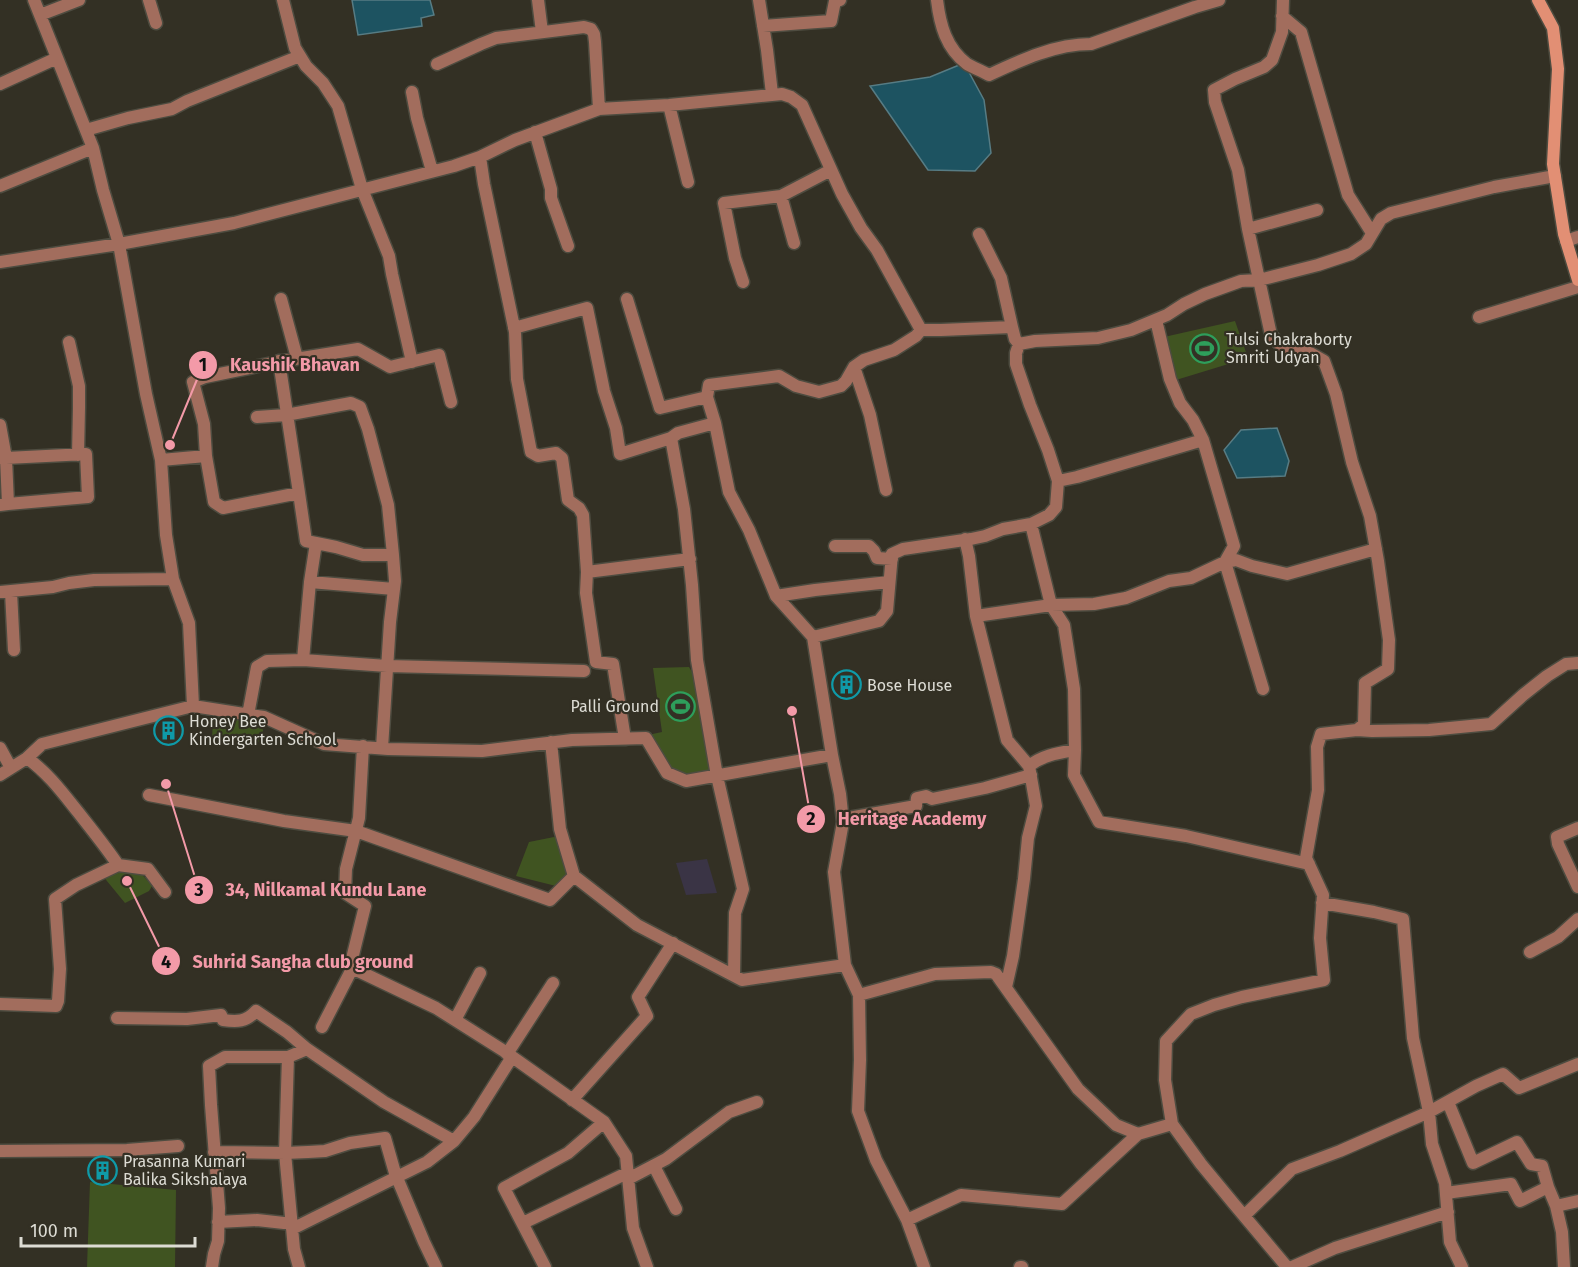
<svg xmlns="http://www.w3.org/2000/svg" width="1578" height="1267" font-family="'Fira Sans',sans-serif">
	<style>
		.education { fill: #3a3445 }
		.green { fill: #405421 }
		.water { fill: #1d5361; stroke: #577c84; stroke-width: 1.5 }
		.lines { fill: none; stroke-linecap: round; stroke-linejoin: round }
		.minor-casing { stroke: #4e4c40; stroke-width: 15 }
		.secondary-casing { stroke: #4e4c40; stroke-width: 15 }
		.minor { stroke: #a26d5d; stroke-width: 12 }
		.secondary { stroke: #e28f74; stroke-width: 12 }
		.labels { text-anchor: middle; stroke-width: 4.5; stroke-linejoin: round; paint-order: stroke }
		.poi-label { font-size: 16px; fill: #dddcd4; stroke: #333024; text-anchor: start }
		.leader { fill: none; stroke: #f39aa8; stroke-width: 2 }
		.callout-dot { fill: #f39aa8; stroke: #333024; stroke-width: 2 }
		.mark-label { font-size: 18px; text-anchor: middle; font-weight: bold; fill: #111 }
		.callout-label { font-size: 18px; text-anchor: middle; font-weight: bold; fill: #f39aa8; stroke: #333024; stroke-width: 4.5; stroke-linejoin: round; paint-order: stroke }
	</style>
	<rect width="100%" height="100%" fill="#333024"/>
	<path class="education" d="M707,859L717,893L686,895L676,863Z"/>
	<path class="green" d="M1235,321L1248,358L1176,380L1164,337Z
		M689,667L697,680L713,774L688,778L669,769L648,735L662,732L653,668Z
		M213,715L263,721V742L212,741Z
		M554,837L559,839L570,876L556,886L516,876L529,842Z
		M119,869L140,872L152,886L149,891L125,903L102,875Z
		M90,1182L176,1190L175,1267H87Z"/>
	<path class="water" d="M352,0H430L434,15L421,18L422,26L358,35Z
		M964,63L984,100L991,153L975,171L928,170L870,86L930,77Z
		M1277,428L1289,461L1285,476L1237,478L1224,450L1241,430Z"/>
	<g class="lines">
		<defs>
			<path id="minor" d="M34,0L93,148L103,190L119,244L146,394L161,460L166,535L173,579L189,623L193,706
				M149,0L156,23
				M283,0L295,48L306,66L323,83L338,106L362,189L389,256L392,274L412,362
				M538,0L542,32
				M759,0L767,50L772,94
				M937,0C940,25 946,48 967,64C974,68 982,71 989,75C1021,60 1055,44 1091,44L1195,7L1219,0
				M1283,0L1282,32L1272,60L1264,67L1235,79L1214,90L1215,102L1238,170L1248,229L1271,335L1286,351L1310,353L1324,361L1336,394L1352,462L1370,516L1378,561L1389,640L1388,669L1365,683L1364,724L1357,730L1321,734L1317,747L1318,790L1306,858L1323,895L1320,938L1324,980L1242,997L1214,1005L1191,1014L1166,1041L1165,1080L1172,1124L1201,1164L1234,1204L1287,1267
				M40,15L79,0
				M1282,16L1301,32L1348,195L1372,233
				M763,26L831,21L835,1L840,0
				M437,64L481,44L496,38L584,27L591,29L594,34L595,42L599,109
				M0,84L57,58
				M412,92L417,118L432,171
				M669,105L688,182
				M86,130L128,118L172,109L187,101L300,56
				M535,132L551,189V198L568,246
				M480,157L484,184L515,332L517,379L531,452L538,456L556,453L562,458L568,500L579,508L583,515L587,572
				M0,186L93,148
				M781,196L794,243
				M1248,229L1317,210
				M979,234L1001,278L1012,327
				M1566,241L1578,237
				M0,262L119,244L234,223L454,166L480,157L515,140L599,109L669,105L782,94L791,97L802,105L842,194L861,228L877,250L921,330
				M743,282L735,258L724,203L781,196L831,170
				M281,299L297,358
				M627,299L660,408L707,397
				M1479,317L1578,287
				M1156,320L1170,379L1180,403L1193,420L1203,440L1234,546L1225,562L1263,689
				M514,328L587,308L604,391L616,428L620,454L671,438
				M69,342L79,386V408L78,455
				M279,361L299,493
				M854,367L870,415L886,490
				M257,417L286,415L351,403L360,407L368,429L388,505L393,555
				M715,423L707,397L709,385L779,376L796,386L819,392L841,386L846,381L854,367L864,360L894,350L916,336L921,330H941L1012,327L1015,339L1019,344
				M0,425L6,458H0
				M206,456L204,424L193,382L205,377L283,361L358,349L390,367L439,355L451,402
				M161,460L206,456L214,502L223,508L299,493L306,541L336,547L363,555H393L395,581L390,622L382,748
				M1058,481L1077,477L1203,440
				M0,505L8,504L88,497L86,454L6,458L8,504
				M1031,524L1051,605L1064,625L1074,689L1075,750L1074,775L1099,822L1186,836L1309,864
				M965,539L969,556L976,616
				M835,546H869L874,551L877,558L892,559
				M310,582L316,543
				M394,589L310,582L303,660L387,666L584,671
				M0,592L53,587L69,583L94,580L173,579
				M11,592L14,650
				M776,596L815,590L889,582
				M813,637L832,755
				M248,715L257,667L267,661L303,660
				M1357,730L1372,731L1429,730L1491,724L1523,695L1547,676L1566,664L1578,663
				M625,739L613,664L596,662L586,593L587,572L690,559
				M551,742L560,829L574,876L637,925L742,980L845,965
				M363,746L359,818L346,869L345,893L365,906L350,967L436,1008L504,1051L604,1122L626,1156L633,1228L647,1267
				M0,748L11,768
				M27,758C48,773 62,792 78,812C92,830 106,847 118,865
				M1029,766L1007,740L976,616L1051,605L1094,604L1126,598L1169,581L1191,578L1225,562L1236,560L1252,566L1287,574L1376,549
				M0,775L27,758L42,744L193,706L264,717L324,744L388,749L482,751L572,740L646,738L667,773L686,781L832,755L840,794L843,822L834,872L845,965L859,995L935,974L991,972L996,974L1078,1089L1116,1125L1138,1134L1172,1124
				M149,795L284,821L356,831L550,900L574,876
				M843,819L916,806L917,798L926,796L932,799L985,788L1031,775
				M1578,828L1557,837L1558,844L1578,887
				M1322,903L1374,912L1403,919L1413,1038L1429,1112L1476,1086L1503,1074L1519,1088L1578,1064
				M1530,952L1558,937L1578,919
				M734,975L735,913L743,889L717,776L697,660L692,585L684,509L671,438L678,433L715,423L729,492L749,530L776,596L813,637L879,621L887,611L892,554L903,549L971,539L985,536L1003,529L1031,524L1049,515L1056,507L1058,481L1048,450L1030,405L1016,364V353L1019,344L1035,341L1098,338L1131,330L1167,315L1184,304L1205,294L1241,281L1259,280L1318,265L1351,254L1366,244L1381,219L1391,213L1494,187L1555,176
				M1006,987L1013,956L1024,879L1028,838L1036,806L1029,766C1043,755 1058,753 1075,750
				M859,995L860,1060L858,1111L876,1160L907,1220L924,1267
				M0,1004L56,1006L58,1001L60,969L55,899L76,885L118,865L148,869L165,892
				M117,1018L187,1019L221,1015L223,1020C237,1022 246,1022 256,1011L287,1032L307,1049
				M455,1020L480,973
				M322,1027L352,969
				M507,1054L553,983
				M288,1057L307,1049L384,1102L454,1141
				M572,1100L647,1016L638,997L673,943
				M1448,1102L1473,1163L1517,1142L1531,1164L1542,1166L1548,1187
				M0,1151L127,1150L178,1146
				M214,1152L285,1153L308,1152L325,1151L350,1143L385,1138L395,1173L424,1242L436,1267
				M654,1166L676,1209
				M628,1179L666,1159L729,1112L757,1102
				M1446,1193L1511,1184L1520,1201L1548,1187L1556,1206
				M1244,1216L1292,1169L1340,1151L1429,1112L1432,1144L1445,1183L1450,1242L1462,1267
				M907,1220L961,1195L1062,1204L1138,1134
				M218,1222L257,1220L284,1223
				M523,1223L627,1173
				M292,1229L427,1162L454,1141L474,1117L512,1057
				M212,1267L214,1254L218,1241L219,1208L211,1105L209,1066L225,1057H288L285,1153L294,1249L299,1267
				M545,1267L504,1188L568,1153L604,1122
				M1020,1267H1022
				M1292,1267L1335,1248L1448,1212
				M1564,1267L1562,1232L1556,1206L1578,1201"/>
			<path id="secondary" d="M1538,0L1553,28L1558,69L1553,164L1564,234L1578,280"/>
		</defs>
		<use href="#minor" class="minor-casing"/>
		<use href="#secondary" class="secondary-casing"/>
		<use href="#minor" class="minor"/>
		<use href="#secondary" class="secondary"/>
	</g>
	<defs>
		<symbol id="stadium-ring" viewBox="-11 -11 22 22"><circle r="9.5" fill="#333024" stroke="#2e9e5b" stroke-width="1.5"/><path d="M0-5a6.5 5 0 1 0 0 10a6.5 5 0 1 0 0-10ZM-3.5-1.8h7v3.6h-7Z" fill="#2e9e5b"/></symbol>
		<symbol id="building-ring" viewBox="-11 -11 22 22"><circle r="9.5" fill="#333024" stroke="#0f9aa8" stroke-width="1.5"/><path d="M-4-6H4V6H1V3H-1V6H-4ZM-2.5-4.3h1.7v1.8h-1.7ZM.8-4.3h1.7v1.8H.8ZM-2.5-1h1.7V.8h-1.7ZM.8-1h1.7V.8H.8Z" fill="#0f9aa8"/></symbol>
	</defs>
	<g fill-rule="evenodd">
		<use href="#stadium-ring" x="1188" y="332" width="33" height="33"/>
		<use href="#building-ring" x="830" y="668" width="33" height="33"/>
		<use href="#stadium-ring" x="664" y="690" width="33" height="33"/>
		<use href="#building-ring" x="152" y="714" width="33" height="33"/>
		<use href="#building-ring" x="86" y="1154" width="33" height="33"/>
	</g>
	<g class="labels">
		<g class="poi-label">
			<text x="1226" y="345">Tulsi Chakraborty<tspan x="1226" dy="18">Smriti Udyan</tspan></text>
			<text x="867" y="691">Bose House</text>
			<text x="659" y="712" text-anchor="end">Palli Ground</text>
			<text x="189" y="727">Honey Bee<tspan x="189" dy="18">Kindergarten School</tspan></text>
			<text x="123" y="1167">Prasanna Kumari<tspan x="123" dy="18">Balika Sikshalaya</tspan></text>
		</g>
	</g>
	<path class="leader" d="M170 445L203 365M792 711L811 819M166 784L199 890M127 881L166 961"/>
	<g class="callout-dot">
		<circle cx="170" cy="445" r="6"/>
		<circle cx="792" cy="711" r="6"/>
		<circle cx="166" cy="784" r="6"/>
		<circle cx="127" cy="881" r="6"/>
		<circle cx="203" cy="365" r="15"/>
		<circle cx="811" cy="819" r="15"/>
		<circle cx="199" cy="890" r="15"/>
		<circle cx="166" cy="961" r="15"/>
	</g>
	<g class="mark-label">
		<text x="203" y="371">1</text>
		<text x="811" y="825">2</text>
		<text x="199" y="896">3</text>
		<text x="166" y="968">4</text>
	</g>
	<g class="callout-label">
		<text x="295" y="371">Kaushik Bhavan</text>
		<text x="912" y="825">Heritage Academy</text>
		<text x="326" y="896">34, Nilkamal Kundu Lane</text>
		<text x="303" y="968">Suhrid Sangha club ground</text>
	</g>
	<path d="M21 1237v9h174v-9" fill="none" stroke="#dddcd4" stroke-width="3"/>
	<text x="30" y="1237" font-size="18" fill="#dddcd4" stroke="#333024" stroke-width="4.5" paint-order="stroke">100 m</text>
</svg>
